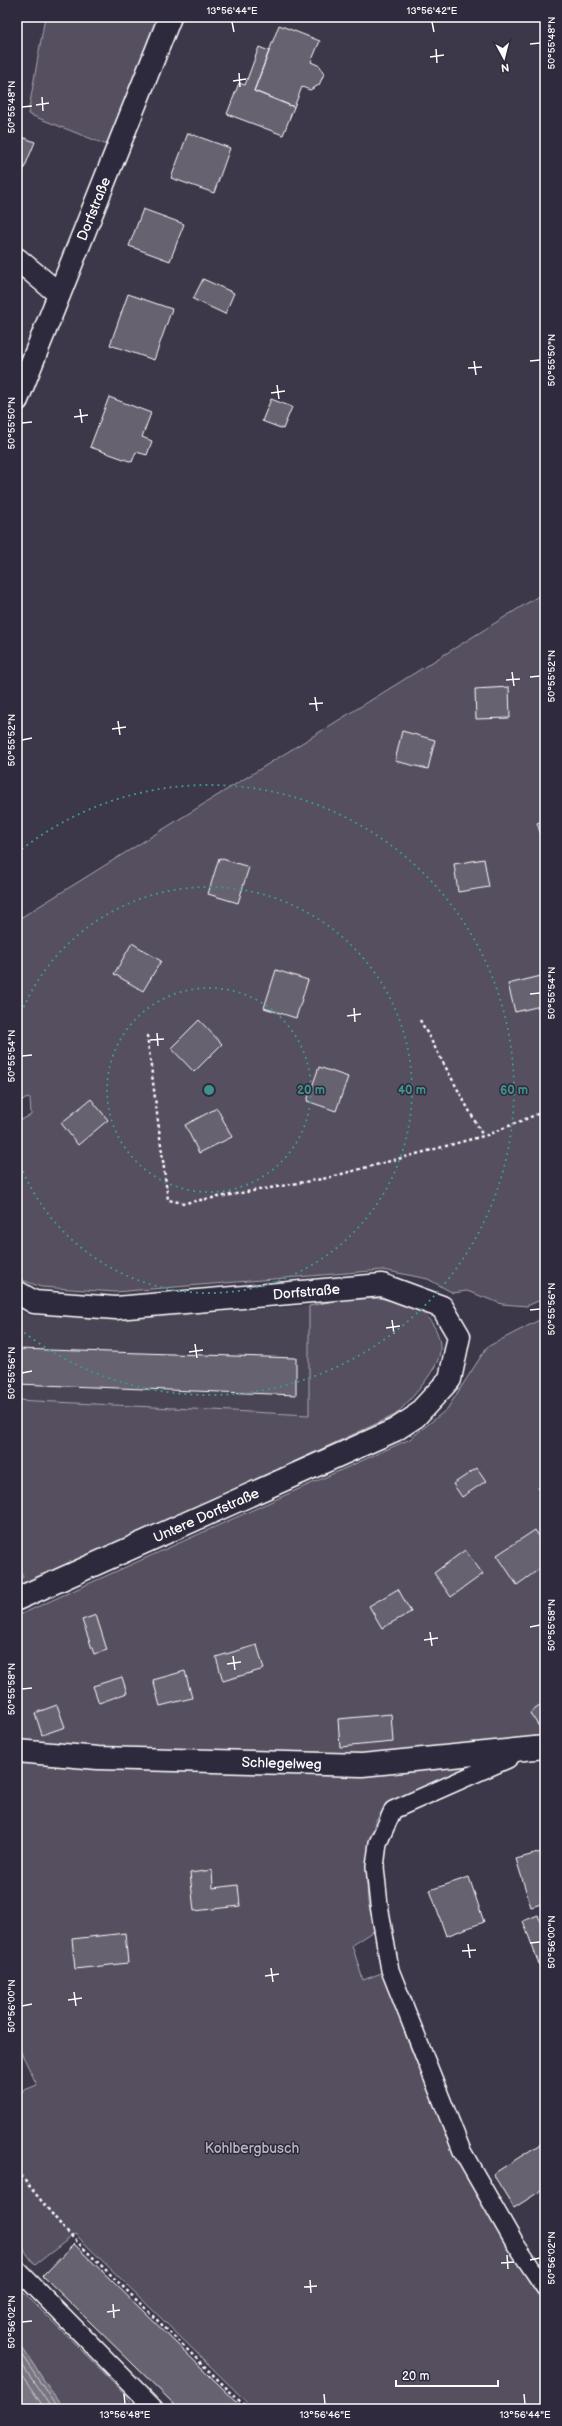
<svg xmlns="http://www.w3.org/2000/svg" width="562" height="2426" font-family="'Balsamiq Sans',sans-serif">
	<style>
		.built { fill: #494455 }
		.green { fill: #555060; stroke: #aaa8b0 }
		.water { fill: #797682; stroke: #afadb4 }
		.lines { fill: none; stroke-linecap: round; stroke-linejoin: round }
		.shore { stroke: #c9c8cd; stroke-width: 1 }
		.building { fill: #666270; stroke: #fff }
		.lane-casing { stroke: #fff; stroke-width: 20 }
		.street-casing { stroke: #fff; stroke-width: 25 }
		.secondary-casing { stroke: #fff; stroke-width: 25 }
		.path { stroke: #fff; stroke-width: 2.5; stroke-dasharray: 3 3; stroke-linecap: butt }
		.lane { stroke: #2f2a3d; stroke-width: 17 }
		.street { stroke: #2f2a3d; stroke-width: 22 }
		.secondary { stroke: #2f2a3d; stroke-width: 22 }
		.ticks { fill: none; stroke: #fff; stroke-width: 1.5 }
		.ring { fill: none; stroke: #3f918b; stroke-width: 2; stroke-dasharray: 2 4 }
		.labels { text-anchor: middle; stroke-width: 3; stroke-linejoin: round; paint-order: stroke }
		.street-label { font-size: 14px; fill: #fff; stroke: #2f2a3d }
		.park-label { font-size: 14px; fill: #bbb9bf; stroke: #2f2a3d }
		.centre { fill: #3f918b; stroke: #2f2a3d; stroke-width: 2 }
		.ring-label { font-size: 12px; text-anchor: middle; font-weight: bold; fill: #3f918b; stroke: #2f2a3d; stroke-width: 3; stroke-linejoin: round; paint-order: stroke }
		.neatline { fill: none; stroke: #fff; stroke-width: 1.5 }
		.ticks-label { font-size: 10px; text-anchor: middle; fill: #fff }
	</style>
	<rect width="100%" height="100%" fill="#3c3749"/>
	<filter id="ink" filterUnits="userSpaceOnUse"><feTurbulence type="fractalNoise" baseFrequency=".025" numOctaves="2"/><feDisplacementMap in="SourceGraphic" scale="8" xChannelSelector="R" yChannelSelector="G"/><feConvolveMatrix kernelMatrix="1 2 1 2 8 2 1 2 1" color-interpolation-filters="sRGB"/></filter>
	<g filter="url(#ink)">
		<path class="built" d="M309,1306V1415L17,1400V1310L30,1316L118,1319Z"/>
		<path class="green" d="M45,17H158L107,145L28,114Z
			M545,592V1298L527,1306L502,1304L467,1291L453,1293L428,1279L383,1270L115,1292L41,1287L17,1278V1122L31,1115L30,1098L17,1101V920Z
			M380,1298C390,1301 401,1302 410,1305C430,1314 446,1337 438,1360C431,1377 409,1402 395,1415L17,1590V1580L23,1577L17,1565V1400L309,1415V1306L339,1300Z
			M545,1317V1735L359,1757L99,1747L17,1740V1616L410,1439L447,1409L487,1347Z
			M17,1760L484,1763L391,1802L375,1821L366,1867L368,1902L375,1930L352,1945L363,1980L384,1972L408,2042L457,2157L506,2245L545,2306V2409H254L75,2234L35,2265L17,2240V2093L37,2085L17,2044Z
			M17,2286L126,2395L136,2409H63L17,2340Z"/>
		<path class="water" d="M17,2340L63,2409H17Z"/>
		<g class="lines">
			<path class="shore" d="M17,2348L58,2409
				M17,2357L52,2409
				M17,2368L45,2409"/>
		</g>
		<path class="building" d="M279,25L320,41L311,62L320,66L324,74L319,85L310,90L302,87L294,107L254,91Z
			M259,47L269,51L254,91L294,107L283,135L227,114L239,83L245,85Z
			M188,133L230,148L214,193L171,178Z
			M17,135L35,142L17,186Z
			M143,209L184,224L170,261L129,246Z
			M203,279L234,293L225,314L193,299Z
			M128,294L172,309L154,360L110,345Z
			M109,397L151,413L142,437L152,441L147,455L136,452L132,462L90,447Z
			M271,399L292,407L283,429L262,421Z
			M509,687L510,718L476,719L475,689Z
			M402,731L435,740L428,769L395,761Z
			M545,820V846L537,823Z
			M219,858L249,867L238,903L208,894Z
			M484,859L489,887L458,892L454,864Z
			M132,943L161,961L143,991L114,974Z
			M276,970L308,980L296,1018L264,1008Z
			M541,976L545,991V1005L515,1012L508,984Z
			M199,1020L222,1044L194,1072L171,1048Z
			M319,1067L348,1077L336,1111L307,1101Z
			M91,1099L108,1120L78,1145L61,1123Z
			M217,1108L232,1137L199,1153L185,1125Z
			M17,1349L296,1358V1395L17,1384Z
			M477,1468L486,1481L462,1497L453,1484Z
			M545,1482V1496L538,1488Z
			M535,1530L545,1545V1565L517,1585L497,1555Z
			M465,1550L483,1574L451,1597L434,1573Z
			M398,1589L411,1612L382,1628L369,1606Z
			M96,1615L107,1650L94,1654L82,1620Z
			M257,1645L264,1669L223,1681L216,1657Z
			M185,1671L192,1698L160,1706L153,1680Z
			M122,1677L127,1693L99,1703L93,1686Z
			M545,1702V1724L540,1728L530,1713Z
			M57,1705L65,1727L42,1735L35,1713Z
			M391,1714L393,1742L340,1747L338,1719Z
			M545,1851V1903L531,1907L516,1859Z
			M212,1870L213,1888L238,1885L240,1906L194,1911L190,1873Z
			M469,1877L484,1922L446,1936L430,1890Z
			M538,1915L545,1934L543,1975L523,1921Z
			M125,1933L128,1963L75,1969L72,1939Z
			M545,2141V2188L514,2208L493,2174Z
			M74,2244L244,2409H179L43,2276Z"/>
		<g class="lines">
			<defs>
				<path id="lane" d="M517,1750L508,1759L393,1810L378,1843L375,1867L379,1905L390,1970L462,2151L514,2242L545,2288
					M17,2269L155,2409"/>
				<g id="street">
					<path d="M17,259L59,294"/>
					<path id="s1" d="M17,1751L98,1758L362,1765L545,1747"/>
				</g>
				<g id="secondary">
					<path id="s2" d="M17,400L170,17"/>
					<path id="s3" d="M17,1292L34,1302L116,1308L382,1285L442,1307L459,1336L450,1379L415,1417L395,1430L17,1599"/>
				</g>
			</defs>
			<use href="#lane" class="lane-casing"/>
			<use href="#street" class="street-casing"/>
			<use href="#secondary" class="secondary-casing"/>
			<path class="path" d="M420,1020L483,1136
				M147,1035L168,1200L184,1203L327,1178L487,1135L545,1111
				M17,2171L66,2231L248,2409"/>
			<use href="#lane" class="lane"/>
			<use href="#street" class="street"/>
			<use href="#secondary" class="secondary"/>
		</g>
	</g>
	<path class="ticks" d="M232,22L234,32M432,22L434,32M530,44L540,43M436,49L437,63M430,57L444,55M239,73L240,87M233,81L246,79M42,97L43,111M36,105L49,103M22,107L32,106M474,361L476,375M530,361L540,360M468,368L482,367M277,385L279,399M271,393L285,391M80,409L82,423M74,417L88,415M22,423L32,422M512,672L514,686M530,677L540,676M506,680L520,679M315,697L317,711M309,704L323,703M118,721L120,735M112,729L126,727M22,740L32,738M530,994L540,993M354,1008L355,1022M347,1016L361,1014M157,1033L158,1046M150,1040L164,1039M22,1056L32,1055M530,1310L540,1309M392,1320L394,1334M386,1328L400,1326M195,1344L197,1358M189,1352L203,1350M22,1373L32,1371M530,1627L540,1625M430,1632L432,1646M424,1640L438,1638M233,1656L235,1670M227,1664L241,1662M22,1689L32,1688M530,1943L540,1942M468,1944L470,1958M462,1951L476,1950M271,1968L273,1982M265,1976L279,1974M74,1992L76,2006M68,2000L82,1998M22,2006L32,2004M507,2255L508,2269M530,2260L540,2258M501,2263L514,2262M310,2280L311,2293M304,2287L317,2286M113,2304L114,2318M107,2312L120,2310M22,2322L32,2321M124,2394L125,2404M324,2394L325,2404M524,2394L525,2404"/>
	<g class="ring">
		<circle cx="209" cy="1090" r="102"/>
		<path d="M17 1024A203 203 0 1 1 17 1156"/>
		<path d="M17 853A305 305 0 1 1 17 1327"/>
	</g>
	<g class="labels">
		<g class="street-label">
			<text dy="5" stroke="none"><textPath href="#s2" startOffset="206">Dorfstraße</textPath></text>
			<text dy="5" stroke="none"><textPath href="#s3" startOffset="293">Dorfstraße</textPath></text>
			<text transform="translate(206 1515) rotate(-24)" y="5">Untere Dorfstraße</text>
			<text dy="5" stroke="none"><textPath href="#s1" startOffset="265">Schlegelweg</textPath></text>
		</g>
		<g class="park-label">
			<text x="252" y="2153">Kohlbergbusch</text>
		</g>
	</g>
	<circle cx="209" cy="1090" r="6" class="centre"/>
	<g class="ring-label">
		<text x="311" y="1094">20 m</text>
		<text x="412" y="1094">40 m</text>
		<text x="514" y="1094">60 m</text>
	</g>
	<rect width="562" height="2426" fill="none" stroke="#2f2a3d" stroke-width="44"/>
	<g transform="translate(504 58) rotate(173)" stroke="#2f2a3d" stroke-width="3" paint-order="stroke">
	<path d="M0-3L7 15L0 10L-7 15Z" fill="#ffffff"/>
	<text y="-6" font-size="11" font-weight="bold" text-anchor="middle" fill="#ffffff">N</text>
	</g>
	<path d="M396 2380v6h102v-6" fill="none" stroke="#ffffff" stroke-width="2"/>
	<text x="402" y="2380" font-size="12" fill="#ffffff" stroke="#2f2a3d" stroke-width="3" paint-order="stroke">20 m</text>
	<rect x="22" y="22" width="518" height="2382" class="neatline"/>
	<g class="ticks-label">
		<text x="232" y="14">13°56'44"E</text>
		<text x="432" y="14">13°56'42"E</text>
		<text transform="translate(551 43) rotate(-90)" y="4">50°55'48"N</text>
		<text transform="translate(11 107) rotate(-90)" y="4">50°55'48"N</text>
		<text transform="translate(551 360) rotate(-90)" y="4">50°55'50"N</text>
		<text transform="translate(11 423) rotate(-90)" y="4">50°55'50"N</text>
		<text transform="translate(551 676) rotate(-90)" y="4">50°55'52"N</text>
		<text transform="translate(11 740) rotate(-90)" y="4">50°55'52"N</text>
		<text transform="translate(551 993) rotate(-90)" y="4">50°55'54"N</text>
		<text transform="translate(11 1056) rotate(-90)" y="4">50°55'54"N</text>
		<text transform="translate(551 1309) rotate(-90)" y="4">50°55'56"N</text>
		<text transform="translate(11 1373) rotate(-90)" y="4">50°55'56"N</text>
		<text transform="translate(551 1625) rotate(-90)" y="4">50°55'58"N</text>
		<text transform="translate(11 1689) rotate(-90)" y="4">50°55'58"N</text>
		<text transform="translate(551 1942) rotate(-90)" y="4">50°56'00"N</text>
		<text transform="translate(11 2006) rotate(-90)" y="4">50°56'00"N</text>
		<text transform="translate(551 2258) rotate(-90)" y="4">50°56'02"N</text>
		<text transform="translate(11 2322) rotate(-90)" y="4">50°56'02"N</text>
		<text x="125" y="2418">13°56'48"E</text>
		<text x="325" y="2418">13°56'46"E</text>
		<text x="525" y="2418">13°56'44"E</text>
	</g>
</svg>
